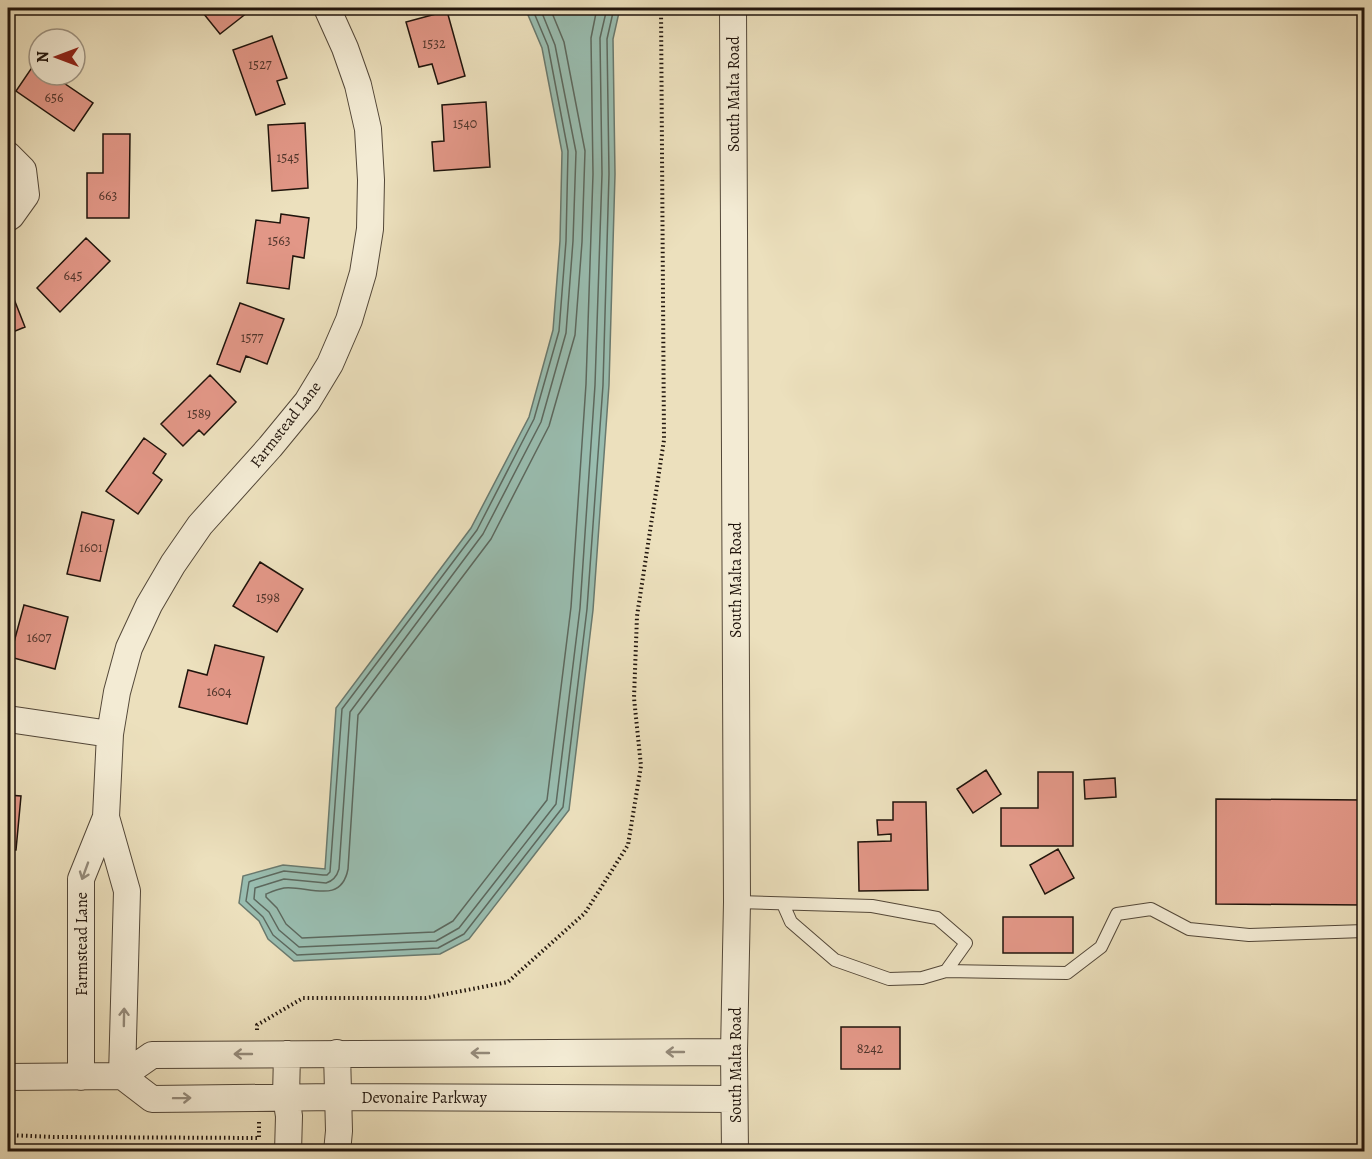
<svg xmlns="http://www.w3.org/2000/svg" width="1372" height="1159" font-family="Alegreya,serif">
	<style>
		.water { fill: #99bdb0; stroke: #69796e; stroke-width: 1.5 }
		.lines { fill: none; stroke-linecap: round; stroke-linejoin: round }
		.shore { stroke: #5c685e; stroke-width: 1.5 }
		.building { fill: #e29787; stroke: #20140c; stroke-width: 1.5 }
		.lane-casing { stroke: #534738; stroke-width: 14 }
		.street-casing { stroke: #534738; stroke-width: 28 }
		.path { stroke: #20140c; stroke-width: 4; stroke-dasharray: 1.5 3; stroke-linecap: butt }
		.lane { stroke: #f3ebd4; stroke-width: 12 }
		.street { stroke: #f3ebd4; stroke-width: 26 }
		.oneway { stroke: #948a7a }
		.labels { text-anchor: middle; stroke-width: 4.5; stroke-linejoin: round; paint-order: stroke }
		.number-label { font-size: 14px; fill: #50352b }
		.street-label { font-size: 16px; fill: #20140c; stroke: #f3ebd4 }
	</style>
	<rect width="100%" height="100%" fill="#ece0bd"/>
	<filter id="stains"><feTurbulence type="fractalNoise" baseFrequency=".00333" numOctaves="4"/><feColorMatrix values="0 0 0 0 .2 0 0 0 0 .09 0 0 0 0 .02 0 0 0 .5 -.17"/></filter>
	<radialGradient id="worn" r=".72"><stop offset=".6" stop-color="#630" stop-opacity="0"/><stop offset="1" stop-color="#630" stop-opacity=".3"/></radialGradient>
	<path class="water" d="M525,8H620L613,39L615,174L609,385L593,610L569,810L469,939L440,954L294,961L268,939L259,921L239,903L243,876L283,865L325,869L336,708L471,528L529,417L553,330L560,241L562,152L542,48Z"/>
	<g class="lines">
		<path class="shore" d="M532,8L548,46L568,151L566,241L559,331L534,419L477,530L342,709L330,872L327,875H323L284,871L251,881L249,882L246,901L263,917L273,935L297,955L438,948L464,934L563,807L587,609L603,385L609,174L607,39L614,8
			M540,8L555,45L576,152L573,241L566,333L541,422L483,534L350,712L339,869C337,876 333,881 326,883L284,879L255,888L254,899L269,912L279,930L299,947L436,941L459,928L556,804L580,608L595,385L602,174L600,38L607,8
			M550,8L564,42L585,151L582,242L575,335L549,426L491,539L358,715L348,869C341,906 307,885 284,888C278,889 271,892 266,894V897L277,908L286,924L302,938L434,932L453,921L547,800L571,607L586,384L593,174L591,38L597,8"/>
	</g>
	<path class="building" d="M199,8H250L252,9L220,34Z
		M447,11L465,76L438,84L432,64L419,67L406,22Z
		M272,36L287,78L277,81L285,104L256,115L233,50Z
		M35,63L39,66V75H52L93,103L74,131L16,91Z
		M486,102L490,167L434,171L432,142L444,141L442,105Z
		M305,123L308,188L272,191L268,125Z
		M103,134H130L129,218H87V173H103Z
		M281,214L309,218L304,258L293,256L289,289L247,283L256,220L280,223Z
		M86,238L110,261L60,312L37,288Z
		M14,299L25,327L8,334V301Z
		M240,303L284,319L267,364L246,356L240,372L217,364Z
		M210,375L236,402L204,435L199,430L183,446L161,424Z
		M144,438L166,454L153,473L162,480L138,514L106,491Z
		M82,512L114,520L100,581L67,574Z
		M260,562L303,589L277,632L233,606Z
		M24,605L68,617L55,669L10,657Z
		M215,645L264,657L247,724L179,707L188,670L207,675Z
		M986,770L1001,794L973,813L957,789Z
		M1038,772H1073V846H1001V808H1038Z
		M1115,778L1116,797L1085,799L1084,780Z
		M8,795L21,796L16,850L8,849Z
		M1216,799L1364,800V905L1216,904Z
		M893,802H926L928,890L859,891L858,842L891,841V834L878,835L877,820H893Z
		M1058,849L1074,878L1045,894L1030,865Z
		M1003,917H1073V953H1003Z
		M841,1027H900V1069H841Z"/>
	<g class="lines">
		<defs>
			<path id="lane" d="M737,902L872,906L937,918L966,943L946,971L922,978L889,979L835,960L791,922L783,904
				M946,971L1067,973L1101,947L1117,914L1151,909L1189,929L1249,935L1364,931"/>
			<path id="street" d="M733,8L737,902L734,1052L735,1152
				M8,155L23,170L26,195L11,216L8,218
				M8,719L110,734
				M734,1052L152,1055L122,1076L152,1099L337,1097L734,1099
				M337,1053L339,1131L337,1152
				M287,1054L286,1097L289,1116L288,1152
				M8,1077L122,1076L127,891L106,817L110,734L117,692L129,648L149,605L173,564L200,525L270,447L307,402L330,364L349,320L363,273L370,229L371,180L368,129L358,85L345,48L327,8
				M81,1077V879L106,817"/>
		</defs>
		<use href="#lane" class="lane-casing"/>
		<use href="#street" class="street-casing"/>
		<path class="path" d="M257,1030V1025L303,998H426L508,982L585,913L628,845L641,766L634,698L637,616L664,440L661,8
			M8,1135L54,1137L259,1138V1121"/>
		<use href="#lane" class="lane"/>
		<use href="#street" class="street"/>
	</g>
	<defs><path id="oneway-shaft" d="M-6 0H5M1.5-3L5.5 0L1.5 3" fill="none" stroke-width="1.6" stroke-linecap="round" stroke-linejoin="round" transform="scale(1.5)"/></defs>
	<g class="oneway">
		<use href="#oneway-shaft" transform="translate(85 871) rotate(110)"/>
		<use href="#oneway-shaft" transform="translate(124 1017) rotate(-89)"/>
		<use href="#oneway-shaft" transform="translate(675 1052) rotate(180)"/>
		<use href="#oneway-shaft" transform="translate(480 1053) rotate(180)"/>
		<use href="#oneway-shaft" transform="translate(243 1054) rotate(180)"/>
		<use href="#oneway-shaft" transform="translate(182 1098) rotate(-1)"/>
	</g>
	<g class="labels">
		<g class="number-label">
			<text x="434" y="48">1532</text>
			<text x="260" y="69">1527</text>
			<text x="54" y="102">656</text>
			<text x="465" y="128">1540</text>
			<text x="288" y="162">1545</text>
			<text x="108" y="200">663</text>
			<text x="279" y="245">1563</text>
			<text x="73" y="280">645</text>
			<text x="252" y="342">1577</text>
			<text x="199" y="418">1589</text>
			<text x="91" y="552">1601</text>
			<text x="268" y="602">1598</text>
			<text x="39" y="642">1607</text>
			<text x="219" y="696">1604</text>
			<text x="870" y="1053">8242</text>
		</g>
		<g class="street-label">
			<text transform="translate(733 94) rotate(-90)" y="6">South Malta Road</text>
			<text transform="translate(285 424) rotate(-52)" y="6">Farmstead Lane</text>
			<text transform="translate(735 580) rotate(-90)" y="6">South Malta Road</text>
			<text transform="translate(81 944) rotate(-90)" y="6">Farmstead Lane</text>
			<text transform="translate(735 1065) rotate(-90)" y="6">South Malta Road</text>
			<text x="424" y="1103">Devonaire Parkway</text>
		</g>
	</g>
	<rect width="1372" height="1159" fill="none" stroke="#ece0bd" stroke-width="30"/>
	<rect x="9" y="9" width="1354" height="1141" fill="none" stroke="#20140c" stroke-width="3"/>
	<rect x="15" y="15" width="1342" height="1129" fill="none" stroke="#20140c" stroke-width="1.5"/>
	<g transform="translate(57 57) rotate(270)"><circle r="28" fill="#f3ebd4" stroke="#9f9584" stroke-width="1.5"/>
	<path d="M0-4.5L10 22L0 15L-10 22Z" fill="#8f2418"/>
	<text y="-9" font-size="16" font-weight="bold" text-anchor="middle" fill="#20140c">N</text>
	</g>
	<rect width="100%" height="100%" filter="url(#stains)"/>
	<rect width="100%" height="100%" fill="url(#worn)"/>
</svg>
